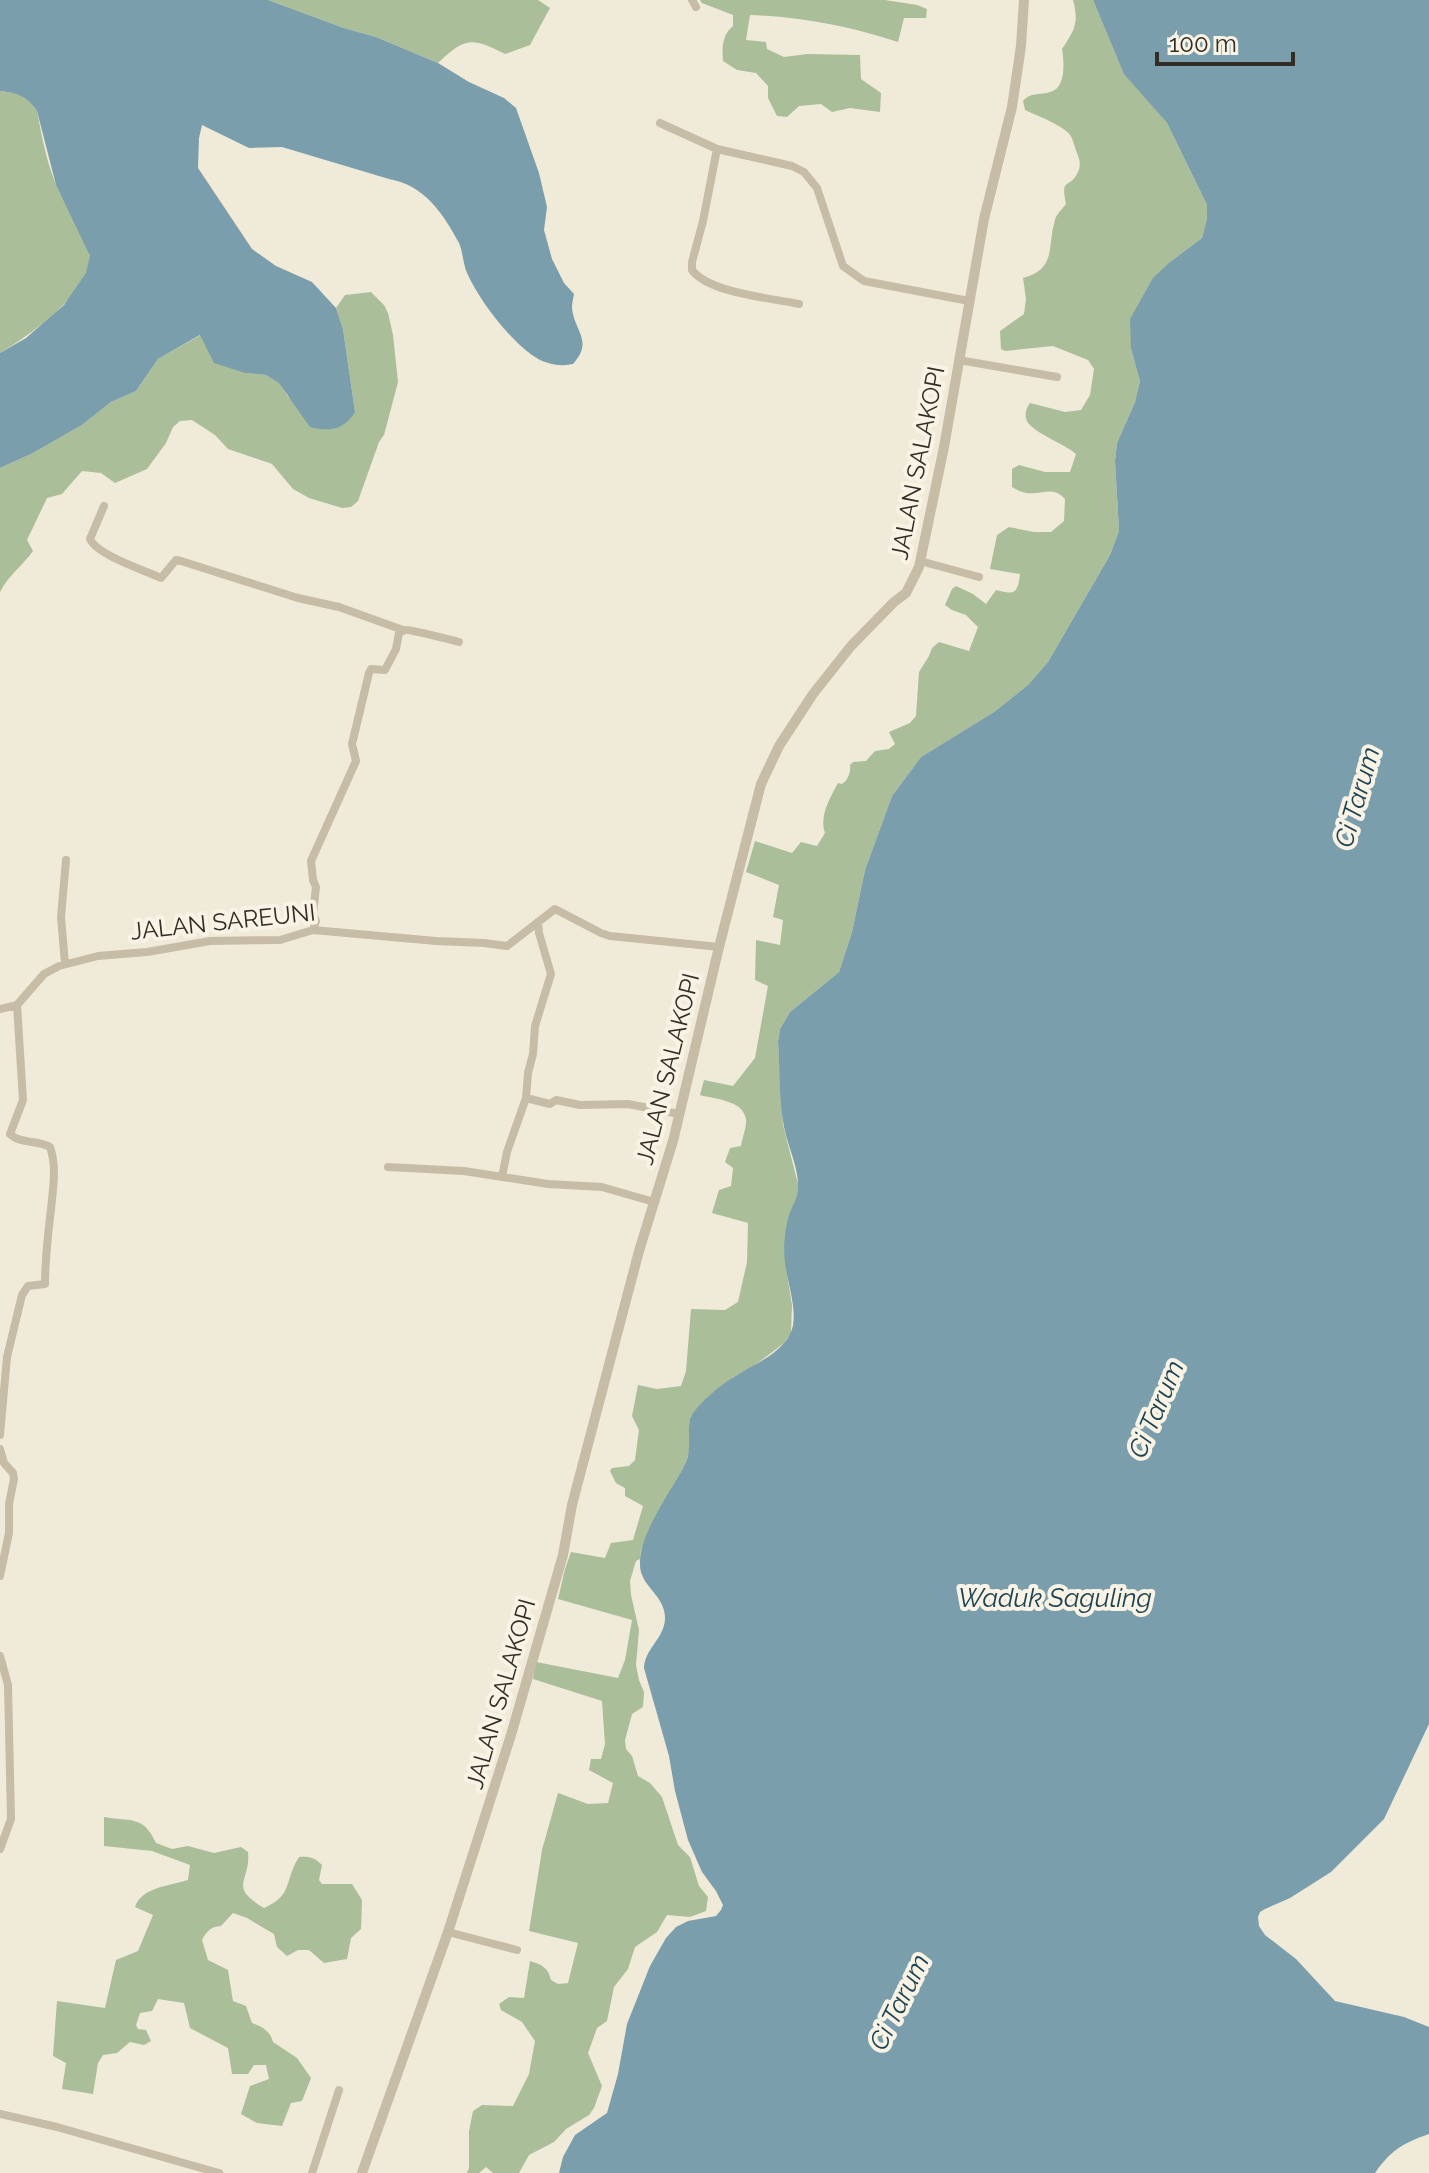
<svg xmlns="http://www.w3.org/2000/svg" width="1429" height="2173" font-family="Raleway,sans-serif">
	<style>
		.green { fill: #aabe9a }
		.water { fill: #7a9eab }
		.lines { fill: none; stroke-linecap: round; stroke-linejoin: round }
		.minor { stroke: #c7bca6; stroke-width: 8 }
		.tertiary { stroke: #c7bca6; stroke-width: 10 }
		.labels { text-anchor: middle; stroke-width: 8; stroke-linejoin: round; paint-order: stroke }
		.street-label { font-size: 24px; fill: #332d26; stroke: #f8f3e5 }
		.water-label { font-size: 26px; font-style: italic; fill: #1e4452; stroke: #f8f3e5 }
	</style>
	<rect width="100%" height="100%" fill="#f0ead9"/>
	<path class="green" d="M268,0H538L550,8L530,45L505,54C472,37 465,37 438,63L376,37L344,28Z
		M700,0H885L917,5L927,9L926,18H904L898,42C849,26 801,17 750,15L746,40L766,42L767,49L784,57L807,54L860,55L861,79L881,93L880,112L850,108L832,112L821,104L799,106L787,117L777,116L768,98V86L756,73L737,70L723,61C722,48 722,35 733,26V15L702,3Z
		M1073,0H1093L1124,73L1167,123L1207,205V218L1202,238L1170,262L1131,349L1140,381L1135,402L1117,443L1115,461L1119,531L1110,555L1048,662L1028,685L994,712L921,757L892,796L865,870L852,932L839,972L790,1012L780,1029L778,1042L783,1125L799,1188L796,1201L790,1213L785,1262L792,1305L791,1333L783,1344L755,1365L733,1377L719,1389L689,1422L690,1448L686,1462L655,1519L641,1550L640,1559L636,1561L630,1581L631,1595L639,1630L636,1665L639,1680L644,1692L643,1707L632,1714L625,1740L626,1749L632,1756L638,1776L650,1783L662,1797L678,1845L690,1857L699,1886L708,1897L706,1911L690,1917L667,1915L657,1932L635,1947L628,1969L614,1987L607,2021L597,2028L588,2053L602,2086L594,2108L589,2115L566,2129L554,2142L529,2155L519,2173H493L486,2167L479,2173H467L469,2168V2131L473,2111L482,2105L513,2106L529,2074L535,2041L522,2022L501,2010L499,2004L509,1997L524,1998L530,1961C542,1965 548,1967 551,1980L558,1984L568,1983L578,1943L529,1931L542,1850L558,1793L588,1804L608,1803L613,1783L589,1770L591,1759H601L605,1744L602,1701L533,1679L536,1662L618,1678L625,1660L632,1620L558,1599L565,1569L571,1552L605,1558L611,1543L633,1540L643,1506L625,1496V1488L616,1483L610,1471L612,1468L629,1466L635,1460L639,1430L632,1416L638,1385L657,1389L681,1386L686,1371L691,1309L725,1310L738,1302L747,1262L748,1223L712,1213L719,1190L731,1186L733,1168L725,1162L730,1148L741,1146C742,1138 747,1127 746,1119C743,1100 714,1099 700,1095L704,1080L733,1086L755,1058L768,986L755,980L756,940L780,945L783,920L773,917L779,885L746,872L755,841L792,853L801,842L817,846L825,833C819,816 830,798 838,783L842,784C848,780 851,772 850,765L853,762L866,761L875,751L889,749L895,744L889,732L910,723L916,716L919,672L929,656L932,648L939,642L969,651L978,627L966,615L952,610L945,605L952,589L956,586L973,594L986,604L996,590C1014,595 1018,594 1020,574L990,569L997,535L1009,527L1034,532H1051L1064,521L1065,499C1049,481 1036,503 1012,487V469L1019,465L1045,472H1070L1076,454C1063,443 1041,436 1031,426C1023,419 1025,410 1030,403L1065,412L1081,410L1090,395L1094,369L1088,360L1053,346L1005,351L1001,349L1000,331L1024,314L1026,299L1023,278C1057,269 1047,246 1055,220C1056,215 1062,209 1066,204C1060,176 1070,190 1078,172C1081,165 1080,160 1077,153C1075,148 1073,139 1070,135C1064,126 1036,115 1025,110L1023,101C1032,91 1041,96 1053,91C1066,85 1064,61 1062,49C1075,29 1079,23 1073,0Z
		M0,91C18,93 27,96 37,111C42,137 47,165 58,189C64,203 89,244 90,256C92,292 27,337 0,353Z
		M371,292L384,305L388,313L393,335L398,382L384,435L379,442L358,501L351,507L342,508L309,498L293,489L272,464L228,449L215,435L192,420L180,421L173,427L166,443L147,469L115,483L101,473L82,471L62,494L47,498L27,540L33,551C23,565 8,576 0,592V468L33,453L82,425L111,402L136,391L158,359L201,335L245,373L266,375L280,383L288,397L355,412L343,329L336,308L345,295Z
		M104,1817C132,1822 143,1815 156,1843L172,1849L188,1846L214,1853L241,1847L248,1852C251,1882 227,1886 264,1908C294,1895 284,1880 299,1857C309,1856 314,1857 322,1865L319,1880L322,1884H352L362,1900L361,1929L351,1938L347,1959L324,1963L309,1950H298L287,1956L277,1947L274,1934L247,1918L233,1913L221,1926C210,1927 207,1931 202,1940L208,1960L228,1970L233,2001L246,2006L252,2023C263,2027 270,2031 273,2042L297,2058L311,2078L302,2101L291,2103L282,2126L257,2123L241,2114L250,2086L269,2079L266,2065H254L248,2074H232L228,2048L190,2028L184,2003L158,1999L152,2011L140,2013L136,2025L138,2029L146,2030L151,2041L144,2045L130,2042L117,2053L103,2055L98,2063L93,2094L62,2089L66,2063L53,2056L57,2001L105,2008L116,1960L138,1951L153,1915L135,1907C142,1887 169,1886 188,1880L190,1865L152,1851L104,1846Z"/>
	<path class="water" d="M0,0H268L344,28L376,37L438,63L469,82L504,98L516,108L539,173L547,207L544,230L552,259L564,283L574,294C573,299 572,303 572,308C574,331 594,341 573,364C560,367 544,364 532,355C508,338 479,300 467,273C463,264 463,252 459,243C443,213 424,185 389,179L282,147L249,148L202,125L199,138L198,168L252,249L276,266L312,282L336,308L343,329L355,412C344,430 329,432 310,427L279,383L266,375L245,373L214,363L200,335L158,359L136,391L111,402L82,425L33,453L0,468V353L26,338L64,305L86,273L90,256L56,185L37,111C27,96 17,93 0,91Z
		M1093,0H1429V1724L1384,1819L1331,1872L1290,1898L1265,1909L1260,1912L1258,1917L1259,1926L1265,1935L1296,1959L1335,2001L1404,2017L1429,2027V2134C1403,2143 1391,2150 1375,2173H559L563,2157L575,2135L607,2113L618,2074L627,2024L650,1966L666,1938L676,1927L688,1921L716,1916L721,1910L723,1905L716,1891L702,1872L688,1840L675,1791L669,1756L644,1668C645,1648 664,1639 665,1619C666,1596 641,1587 640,1566C638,1534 672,1491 686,1462C693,1445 685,1426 692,1415C699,1403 721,1385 732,1378C751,1365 779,1356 790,1334C800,1316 787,1282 785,1263C783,1248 785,1229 789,1215C792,1205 799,1197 798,1186C798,1166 788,1147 784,1127C779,1100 780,1070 778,1042L780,1029L790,1012L839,972L852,932L865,870L892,796L921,757L994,712L1028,685L1048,662L1110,555L1119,531L1115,461L1117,443L1135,402L1140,381L1131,349L1130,319L1153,278L1170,262L1202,238L1207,218V205L1167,123L1124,74Z"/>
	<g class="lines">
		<path class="minor" d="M692,0L696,7
			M660,123L717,149L792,166L804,172L817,188L843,266L864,281L969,301
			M717,149L703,221L692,262V270C709,293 770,298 799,304
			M959,360L1057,377
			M104,506L90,539C97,555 144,570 161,578L176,560L181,561L298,598L339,607L403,630
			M920,561L979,577
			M313,930L316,921L313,914L316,887L313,880L311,861L356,761L352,744L369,673L371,669L385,670L396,649L399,633C401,632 403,631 405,630C408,629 452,640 459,642
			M65,964L61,917L66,860
			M17,1005L44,974L59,966L98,956L147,952L210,941L280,940L313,930L436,941L484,943L507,946L555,909L601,933L610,936L719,947
			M0,1009L17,1005
			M526,1098L550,1104L556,1100L580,1105L628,1104L679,1114
			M388,1167L464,1171L548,1184L602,1187L654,1202
			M502,1177L507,1152L526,1098L528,1073L533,1054L535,1026L551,974L539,933L538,922
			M0,1435L7,1357L22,1295L28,1286L45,1284C45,1259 48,1234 51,1209C53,1188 57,1167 50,1147C38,1140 20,1144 10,1134L23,1100L17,1005
			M0,1449L4,1463L13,1473L14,1479L9,1504V1533L0,1576
			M0,1656L8,1685L11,1819L0,1849
			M448,1932L517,1950
			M0,2114L57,2127L219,2173
			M312,2173L339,2090"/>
		<path class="tertiary" d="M362,2173L448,1932L511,1735L563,1555L572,1505L639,1251L673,1141L719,947L761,784L779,746L813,694L851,646L894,602L906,593L919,567L944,447L984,219L1012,107L1021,46L1024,0"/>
	</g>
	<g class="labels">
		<g class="street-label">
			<text transform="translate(918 463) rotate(-79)" y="8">JALAN SALAKOPI</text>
			<text transform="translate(223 922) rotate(-6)" y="8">JALAN SAREUNI</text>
			<text transform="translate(668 1069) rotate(-76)" y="8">JALAN SALAKOPI</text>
			<text transform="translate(501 1694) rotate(-74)" y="8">JALAN SALAKOPI</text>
		</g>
		<g class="water-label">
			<text transform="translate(1357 797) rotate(-74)" y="9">Ci Tarum</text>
			<text transform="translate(1156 1409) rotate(-67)" y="9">Ci Tarum</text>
			<text x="1055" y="1607">Waduk Saguling</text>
			<text transform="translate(899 2002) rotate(-64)" y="9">Ci Tarum</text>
		</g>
	</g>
	<path d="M1157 52v12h136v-12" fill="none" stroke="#332d26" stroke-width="4"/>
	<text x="1169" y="52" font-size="24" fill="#332d26" stroke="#f8f3e5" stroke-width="6" paint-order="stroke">100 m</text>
</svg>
